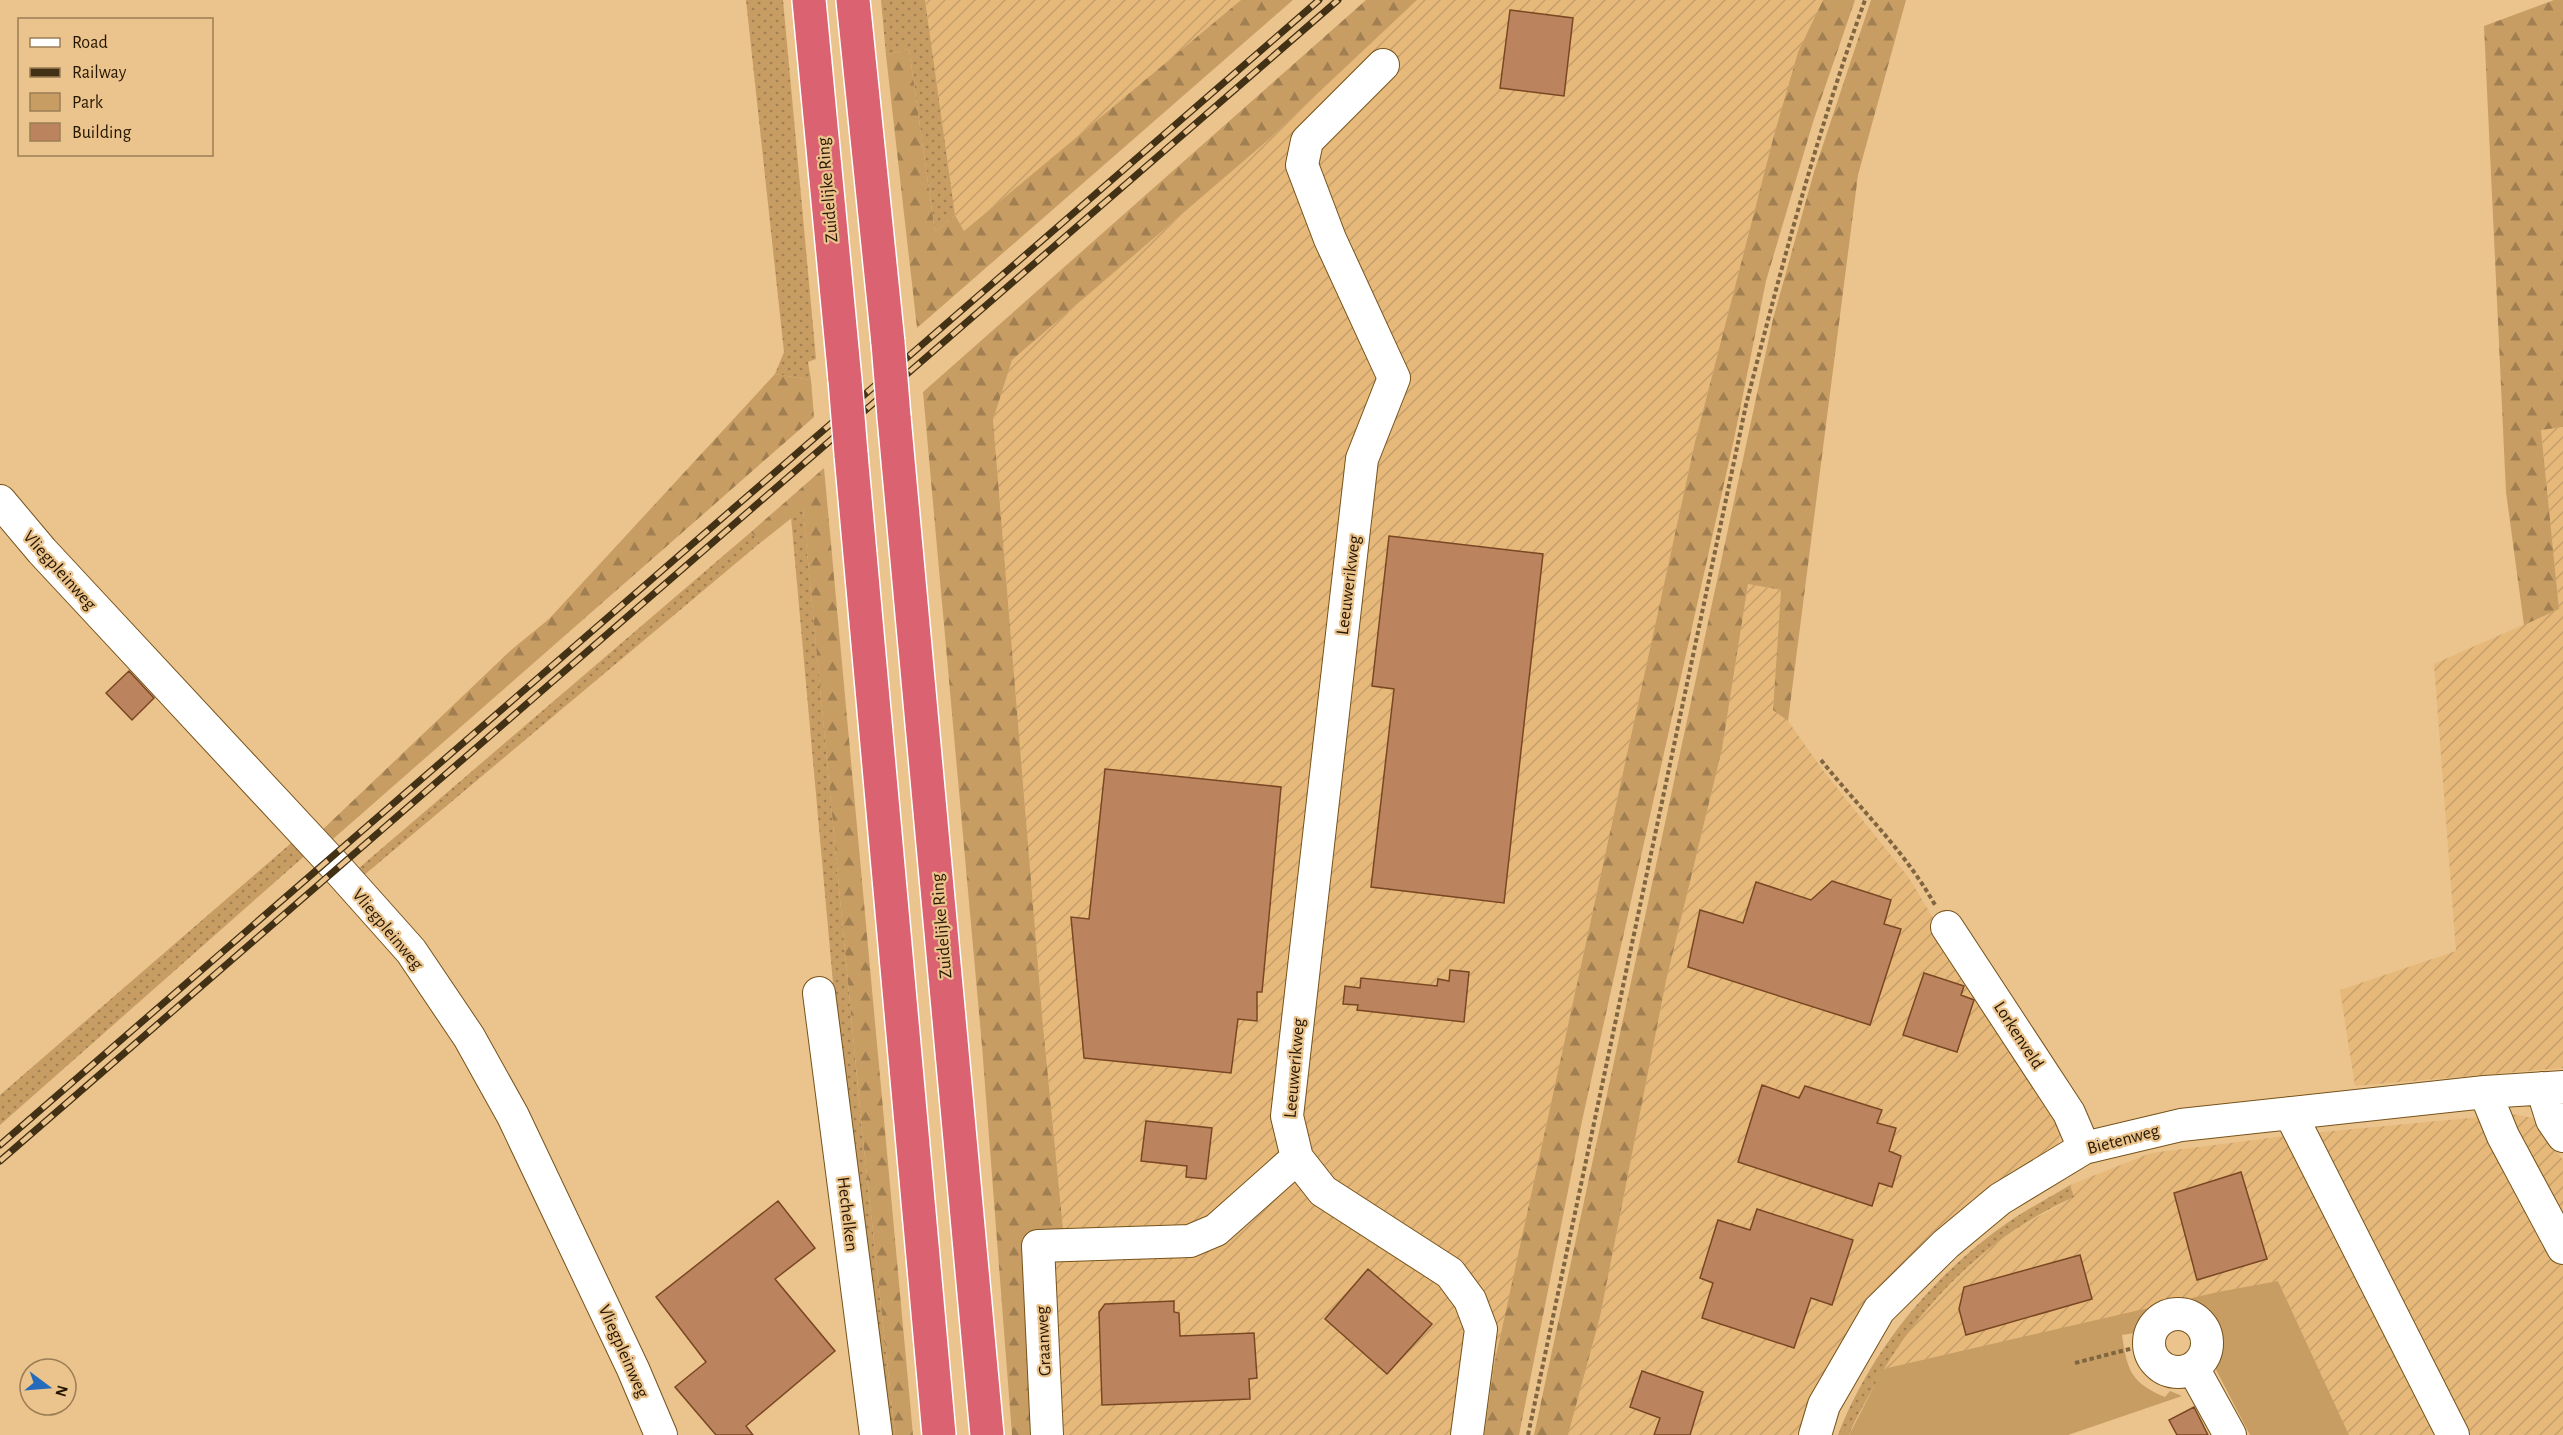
<svg xmlns="http://www.w3.org/2000/svg" width="2563" height="1435" font-family="'Alegreya Sans',sans-serif">
	<style>
		.industrial { fill: url(#industrial-furrows) }
		.grass { fill: url(#grass-dots) }
		.forest { fill: url(#forest-firs) }
		.park { fill: #c79d64 }
		.building { fill: #bb845f; stroke: #794722; stroke-width: 1.5 }
		.lines { fill: none; stroke-linecap: round; stroke-linejoin: round }
		.minor-casing { stroke: #76531b; stroke-width: 34 }
		.highway-casing { stroke: #fff; stroke-width: 36 }
		.path { stroke: #806541; stroke-width: 4; stroke-dasharray: 4.5 3; stroke-linecap: butt }
		.minor { stroke: #fff; stroke-width: 32 }
		.highway { stroke: #da6271; stroke-width: 33 }
		.rail-casing { stroke: #433116; stroke-width: 7 }
		.rail { stroke: #ebc38c; stroke-width: 4.5; stroke-dasharray: 14; stroke-linecap: butt }
		.highway-bridge-casing { stroke: #fff; stroke-width: 36; stroke-linecap: butt }
		.highway-bridge { stroke: #da6271; stroke-width: 33 }
		.labels { text-anchor: middle; stroke-width: 4.5; stroke-linejoin: round; paint-order: stroke }
		.street-label { font-size: 18px; fill: #261702; stroke: #ebc38c }
	</style>
	<defs>
		<pattern id="industrial-furrows" width="10" height="10" patternUnits="userSpaceOnUse" patternTransform="scale(1.5)"><rect width="10" height="10" fill="#e6b97b"/><path d="M-1 1l2-2M0 10L10 0M9 11l2-2" fill="none" stroke="#c59e69"/></pattern>
		<pattern id="grass-dots" width="8" height="8" patternUnits="userSpaceOnUse" patternTransform="scale(1.5)"><rect width="8" height="8" fill="#c79d64"/><path d="M2 2h.1M6 6h.1" fill="none" stroke="#a17f50" stroke-width="1.8" stroke-linecap="round"/></pattern>
		<pattern id="forest-firs" width="22" height="20" patternUnits="userSpaceOnUse" patternTransform="scale(1.5)"><rect width="22" height="20" fill="#c79d64"/><path d="M5 1l3.5 6h-7zM16 11l3.5 6h-7z" fill="#a17f50"/></pattern>
	</defs>
	<rect width="100%" height="100%" fill="#ebc38c"/>
	<path class="industrial" d="M925,0H1241L964,231L955,215Z
		M1417,0H1823L1798,52L1774,135L1695,442L1494,1365L1484,1435H1039L1031,1234L1063,1229L1043,1026L993,420L1012,360L1267,141Z
		M2563,427V1068L2355,1086L2340,990L2456,951L2434,664L2559,609L2541,430Z
		M1748,584L1781,590L1773,710L1788,721L1825,773L1909,878L2061,1129L2058,1145L1973,1198L1903,1266L1846,1338L1796,1435H1568L1600,1317L1666,981L1722,749Z
		M2512,1114L2533,1118L2563,1160V1435H2349L2278,1281L1883,1369L1917,1319L1974,1259L2023,1225L2074,1197L2070,1185L2151,1153L2301,1134Z"/>
	<path class="grass" d="M746,0H783L816,359L808,362L811,380L775,374L784,352Z
		M881,0H925L955,215L935,232L909,49L886,55Z
		M803,508L862,1130L895,1435H882L826,984L833,983L791,517Z
		M751,532L760,543L357,881L352,874Z
		M297,838L309,852L0,1125V1095Z
		M2070,1185L2074,1197C1987,1236 1917,1306 1872,1390C1864,1405 1855,1419 1849,1435H1838C1870,1351 1934,1274 2007,1223C2027,1209 2049,1198 2070,1185Z"/>
	<path class="forest" d="M1241,0H1293L917,328L886,55L909,49L935,232L955,215L964,231Z
		M1366,0H1417L1267,141L1012,360L993,420L1043,1026L1063,1229L1032,1234L1039,1435H1012L982,1046L923,392Z
		M1823,0H1855L1813,122L1766,281L1734,439L1582,1121L1519,1435H1484L1494,1365L1695,442L1774,135L1798,52Z
		M1871,0H1906L1858,175L1788,721L1773,710L1781,590L1748,584L1722,749L1666,981L1600,1317L1568,1435H1534L1773,319L1814,172Z
		M2554,0H2563V427L2541,430L2559,609L2524,625L2506,492L2484,26Z
		M775,374L811,380L814,417L325,846L317,835L510,651L549,619Z
		M824,468L913,1435H895L862,1130L803,509L760,543L751,532Z"/>
	<path class="park" d="M2278,1281L2349,1435H2250L2213,1364C2219,1337 2219,1332 2201,1311C2176,1303 2152,1304 2141,1332L2122,1335C2127,1370 2131,1383 2165,1397L2170,1391L2182,1396L2068,1435H1849L1883,1369L2218,1292Z"/>
	<path class="building" d="M1510,10L1573,18L1564,96L1500,88Z
		M1389,536L1543,554L1504,903L1371,887L1394,689L1372,686Z
		M129,671L154,698L132,720L106,693Z
		M1105,769L1281,787L1262,992H1257V1021L1238,1019L1231,1073L1084,1058L1071,917L1089,919Z
		M1832,881L1891,900L1884,924L1901,929L1870,1025L1688,967L1700,910L1743,923L1756,882L1811,900Z
		M1450,970L1469,972L1464,1022L1357,1010L1358,1005L1343,1004L1345,986L1360,988L1361,978L1437,986L1438,979L1449,981Z
		M1924,973L1964,986L1961,995L1974,1000L1957,1052L1903,1035Z
		M1762,1085L1799,1098L1805,1086L1882,1110L1877,1123L1896,1128L1889,1151L1901,1156L1892,1187L1879,1183L1872,1206L1738,1162Z
		M1146,1121L1212,1128L1206,1179L1186,1177L1187,1166L1141,1161Z
		M2241,1172L2267,1259L2197,1280L2174,1193Z
		M778,1201L815,1248L775,1279L835,1351L746,1426L753,1435H716L675,1387L706,1362L656,1297Z
		M1757,1209L1853,1240L1832,1305L1811,1298L1794,1348L1702,1318L1713,1283L1700,1278L1718,1220L1750,1230Z
		M2080,1255L2092,1299L1966,1335L1959,1309L1964,1287Z
		M1368,1269L1432,1324L1387,1374L1325,1319Z
		M1174,1301V1312L1179,1313L1180,1336L1254,1333L1257,1378L1249,1379L1250,1399L1102,1405L1099,1312L1105,1304Z
		M1642,1371L1703,1392L1690,1435H1654L1660,1418L1630,1407Z
		M2194,1407L2208,1435H2177L2169,1420Z"/>
	<g class="lines">
		<defs>
			<path id="minor" d="M1383,65L1307,141L1302,165L1330,239L1394,378L1362,459L1287,1116L1297,1158L1323,1191L1450,1273L1470,1300L1481,1329L1467,1435
				M0,501L42,551L337,868L411,951L469,1037L513,1116L633,1369L661,1435
				M1947,927L2069,1113L2084,1148
				M819,993L876,1435
				M2542,1088L2552,1120L2563,1136
				M2485,1092L2503,1136L2563,1248
				M2290,1113L2453,1435
				M2149 1343a29 29 0 1 1 58 0a29 29 0 1 1-58 0Z
				M2193,1368L2230,1435
				M1047,1435L1038,1246L1190,1241L1216,1230L1297,1158
				M1815,1435L1824,1405L1879,1310L1946,1244L2000,1199L2084,1148L2181,1125L2485,1092L2563,1087"/>
			<path id="highway" d="M809,0L845,380
				M853,0L888,343
				M894,417L987,1435
				M851,454L939,1435"/>
		</defs>
		<use href="#minor" class="minor-casing"/>
		<use href="#highway" class="highway-casing"/>
		<path class="path" d="M1821,760C1859,808 1905,851 1935,905
			M2075,1363L2149,1344
			M1528,1435L1746,405C1781,268 1817,133 1865,0"/>
		<use href="#minor" class="minor"/>
		<use href="#highway" class="highway"/>
		<defs>
			<path id="rail" d="M0,1145L1319,0
				M0,1161L1338,0"/>
		</defs>
		<use href="#rail" class="rail-casing"/>
		<use href="#rail" class="rail"/>
		<defs>
			<path id="highway-bridge" d="M888,343L894,417
				M845,380L851,454"/>
		</defs>
		<use href="#highway-bridge" class="highway-bridge-casing"/>
		<use href="#highway-bridge" class="highway-bridge"/>
	</g>
	<g class="labels">
		<g class="street-label">
			<text transform="translate(827 190) rotate(-95)" y="6">Zuidelijke Ring</text>
			<text transform="translate(60 570) rotate(48)" y="6">Vliegpleinweg</text>
			<text transform="translate(1348 585) rotate(-83)" y="6">Leeuwerikweg</text>
			<text transform="translate(941 926) rotate(-95)" y="6">Zuidelijke Ring</text>
			<text transform="translate(388 929) rotate(50)" y="6">Vliegpleinweg</text>
			<text transform="translate(2019 1035) rotate(57)" y="6">Lorkenveld</text>
			<text transform="translate(1294 1068) rotate(-85)" y="6">Leeuwerikweg</text>
			<text transform="translate(2123 1139) rotate(-15)" y="6">Bietenweg</text>
			<text transform="translate(848 1214) rotate(83)" y="6">Hechelken</text>
			<text transform="translate(1043 1341) rotate(-93)" y="6">Graanweg</text>
			<text transform="translate(624 1351) rotate(66)" y="6">Vliegpleinweg</text>
		</g>
	</g>
	<rect x="18" y="18" width="195" height="138" fill="#ebc38c" stroke="#9c7e55" stroke-width="1.5"/>
	<rect x="30" y="38" width="30" height="9" fill="#ffffff" stroke="#9c7e55" stroke-width="1.5"/>
	<text x="72" y="48" font-size="18" fill="#261702">Road</text>
	<rect x="30" y="68" width="30" height="9" fill="#433116" stroke="#9c7e55" stroke-width="1.5"/>
	<text x="72" y="78" font-size="18" fill="#261702">Railway</text>
	<rect x="30" y="93" width="30" height="18" fill="#c79d64" stroke="#9c7e55" stroke-width="1.5"/>
	<text x="72" y="108" font-size="18" fill="#261702">Park</text>
	<rect x="30" y="123" width="30" height="18" fill="#bb845f" stroke="#9c7e55" stroke-width="1.5"/>
	<text x="72" y="138" font-size="18" fill="#261702">Building</text>
	<g transform="translate(48 1387) rotate(106)"><circle r="28" fill="#ebc38c" stroke="#9c7e55" stroke-width="1.5"/>
	<path d="M0-4.5L10 22L0 15L-10 22Z" fill="#246bbb"/>
	<text y="-9" font-size="16" font-weight="bold" text-anchor="middle" fill="#261702">N</text>
	</g>
</svg>
